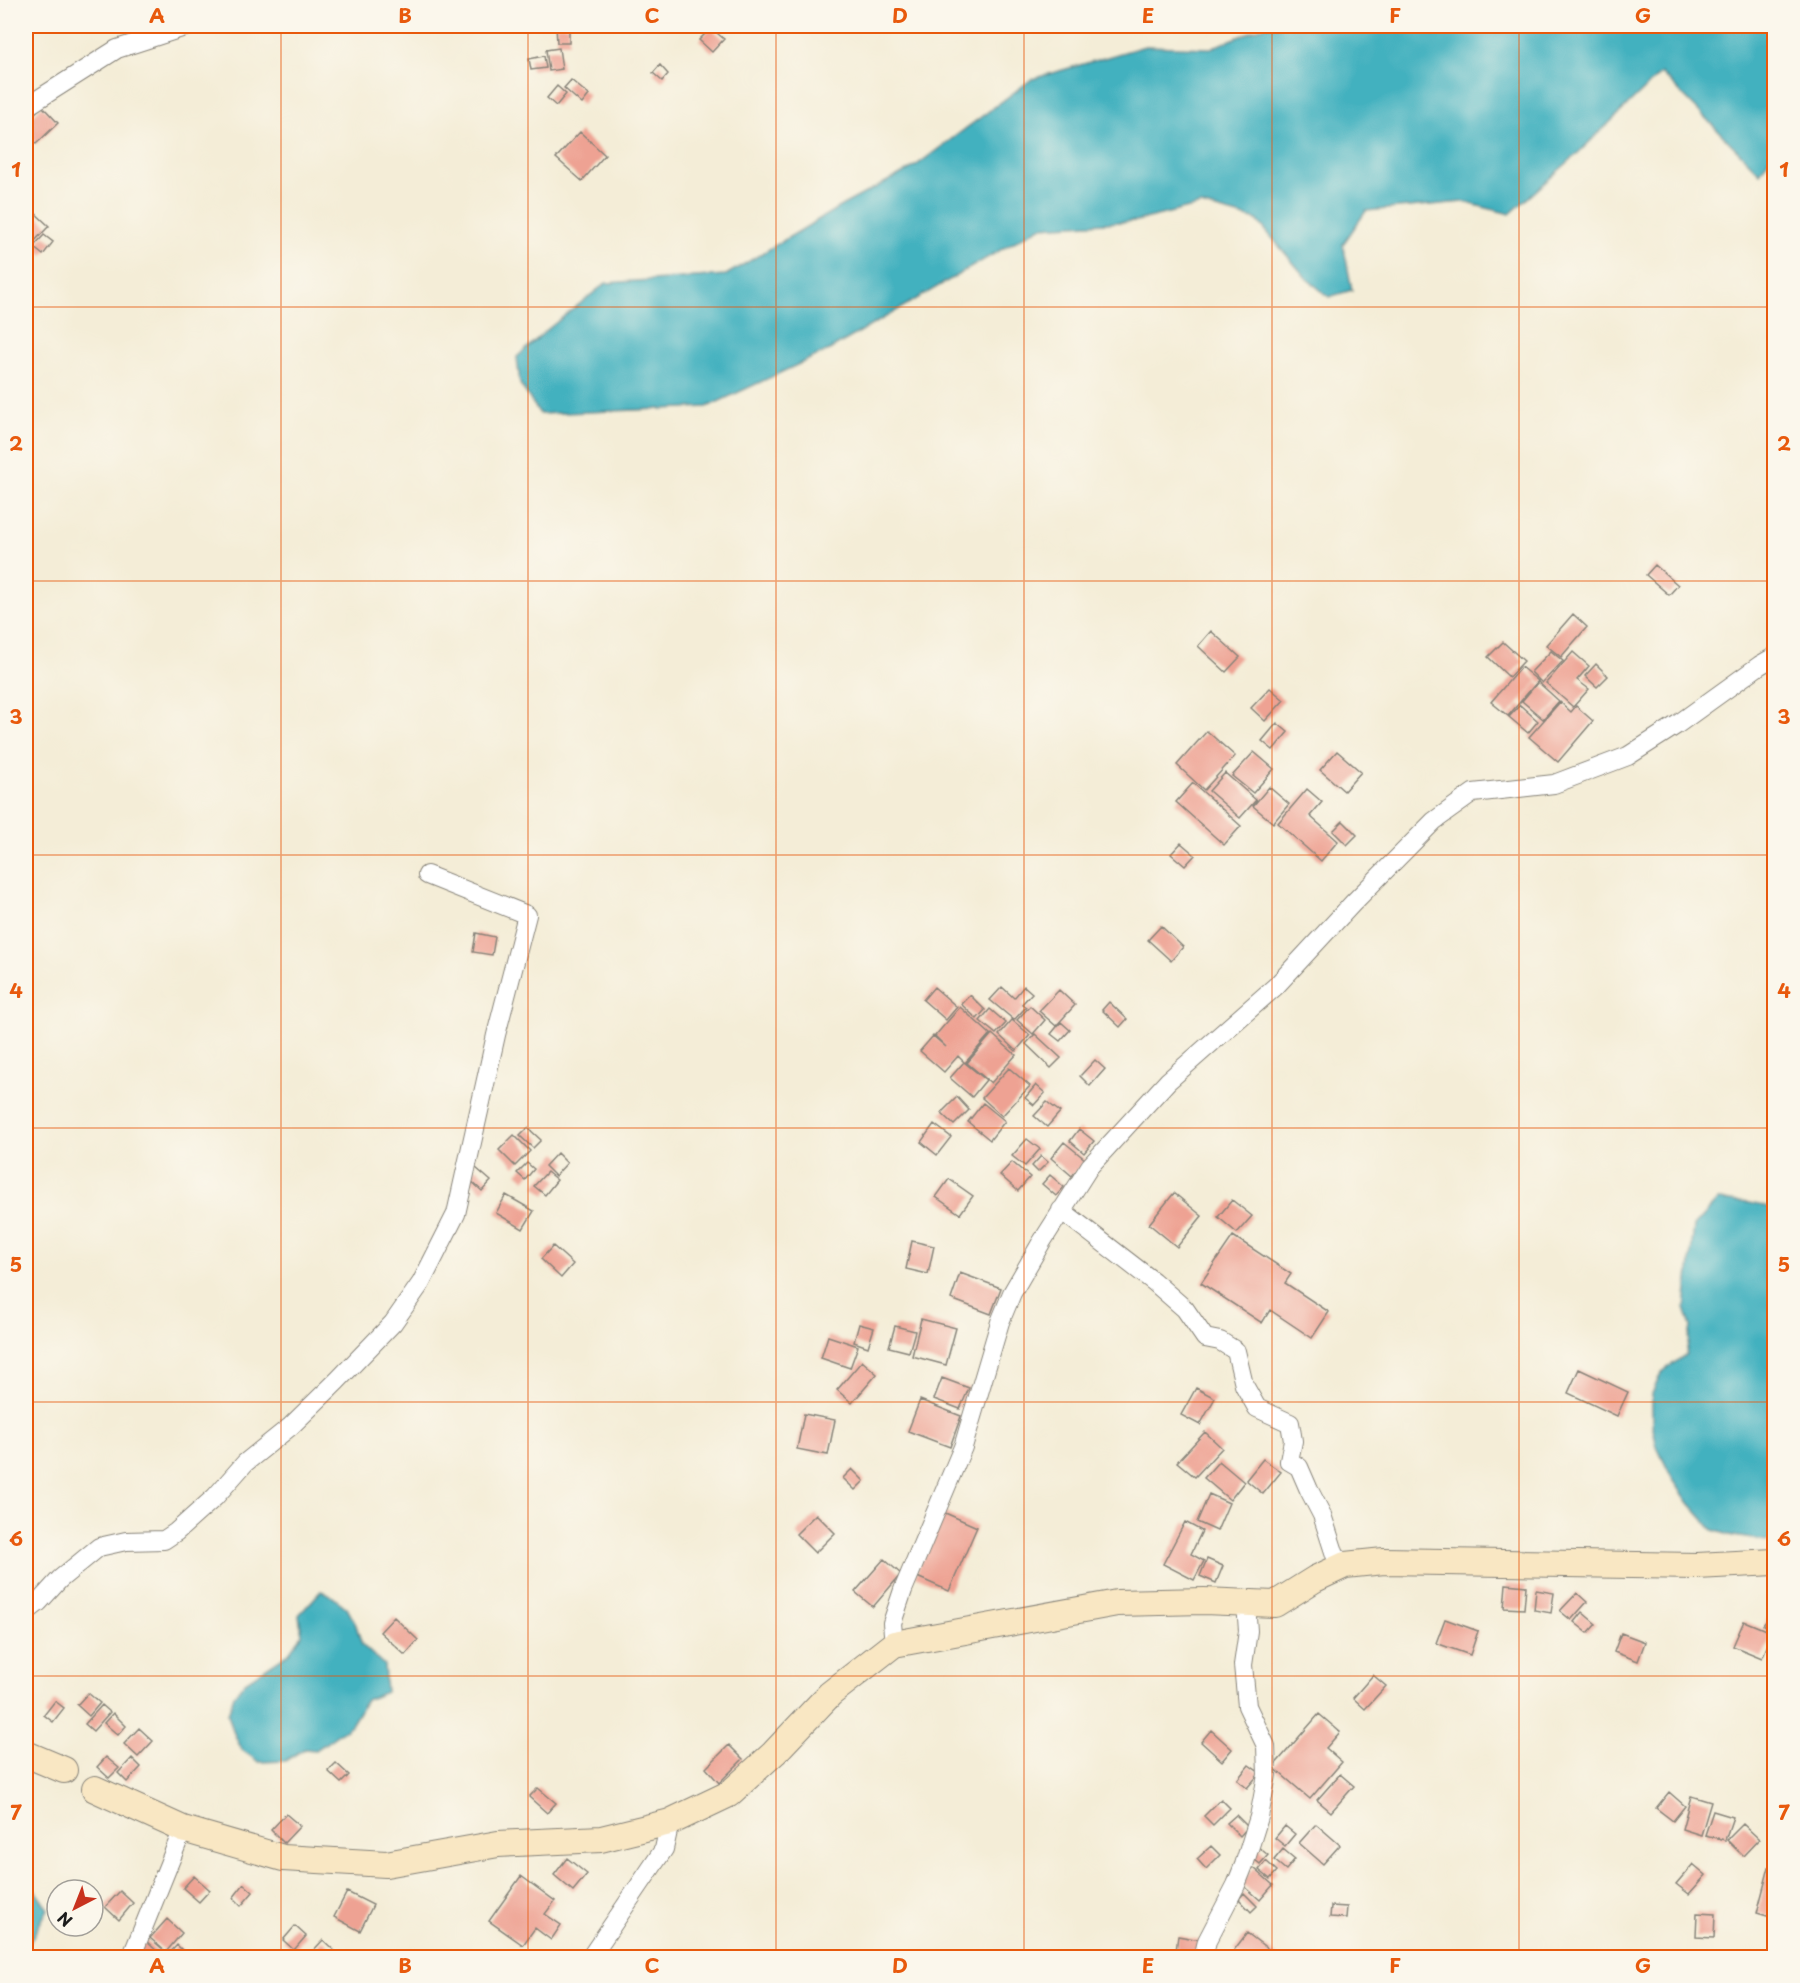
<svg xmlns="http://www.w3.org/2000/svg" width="1800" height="1983" font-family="'Playpen Sans',sans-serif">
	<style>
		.water { fill: #43b1bf; stroke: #30666e; stroke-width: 1.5 }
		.building { fill: #eea293 }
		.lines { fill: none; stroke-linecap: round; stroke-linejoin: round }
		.street-casing { stroke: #88847a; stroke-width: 20 }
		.secondary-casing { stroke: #88847a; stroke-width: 28 }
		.street { stroke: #fff; stroke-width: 18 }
		.secondary { stroke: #f9e7c3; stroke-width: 26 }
		.grid { fill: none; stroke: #e8590c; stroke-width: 1.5; stroke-opacity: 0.55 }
		.neatline { fill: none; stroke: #e8590c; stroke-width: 2 }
		.grid-label { font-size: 20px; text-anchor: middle; font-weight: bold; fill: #e8590c }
	</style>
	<rect width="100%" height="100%" fill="#fbf7ec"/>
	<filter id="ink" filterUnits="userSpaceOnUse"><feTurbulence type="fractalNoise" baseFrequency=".0167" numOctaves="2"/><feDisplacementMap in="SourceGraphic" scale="12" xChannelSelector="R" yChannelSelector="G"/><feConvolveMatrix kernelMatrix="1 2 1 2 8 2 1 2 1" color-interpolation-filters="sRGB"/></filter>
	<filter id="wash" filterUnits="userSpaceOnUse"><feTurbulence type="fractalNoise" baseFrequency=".008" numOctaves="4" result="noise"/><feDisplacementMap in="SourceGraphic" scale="24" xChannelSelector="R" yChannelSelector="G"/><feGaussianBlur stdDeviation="1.35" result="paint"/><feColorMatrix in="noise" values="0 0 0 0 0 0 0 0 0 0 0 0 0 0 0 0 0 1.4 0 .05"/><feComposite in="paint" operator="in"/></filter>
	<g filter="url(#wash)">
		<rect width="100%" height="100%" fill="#f4edd7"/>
		<path class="water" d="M1265,26H1774V44L1765,77L1774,123V151L1760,173L1661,73L1576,155L1510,214L1463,202L1366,211L1343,244L1352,290L1329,297L1307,279L1257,220L1201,205L1136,221L1040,227L829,350L707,407L540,414L520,384L517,357L548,329L606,283L726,275L841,206L914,167L1032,79L1145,46L1211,48Z
			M1718,1200L1749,1203L1774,1208V1542L1733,1536L1713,1530L1689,1503L1672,1478L1657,1447L1652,1424V1394L1661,1373L1686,1354L1691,1327L1685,1308L1694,1226Z
			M321,1591L329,1594L347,1608L356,1625L362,1645L384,1665L386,1692L366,1700L351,1725L316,1750L304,1749L285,1761L259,1762L242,1750L233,1731L228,1714L234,1695L245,1682L289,1653L302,1635L299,1615Z
			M26,1883L34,1889L48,1909L26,1949Z"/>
		<g id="blocks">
			<path class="building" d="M556,26H569V43H557Z
				M711,28L724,39L712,52L699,40Z
				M559,48L562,69L549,71L546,50Z
				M544,56L546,68L531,70L529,59Z
				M660,65L668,74L662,81L653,73Z
				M571,80L589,95L582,104L564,88Z
				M557,86L566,94L556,106L547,98Z
				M42,106L58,123L36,144L26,132V122Z
				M580,132L605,155L582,181L556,158Z
				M34,212L49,226L28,248L26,245V221Z
				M44,235L53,242L43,255L33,247Z
				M1655,565L1678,585L1669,595L1646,575Z
				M1573,614L1587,627L1561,657L1546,645Z
				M1211,631L1240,657L1226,672L1198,646Z
				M1503,642L1524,661L1509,677L1488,657Z
				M1551,651L1563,661L1542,683L1531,672Z
				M1573,652L1589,666L1577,680L1589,689L1573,707L1546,683Z
				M1596,664L1608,676L1597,687L1585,676Z
				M1521,667L1538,681L1508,716L1491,702Z
				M1538,682L1559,701L1543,719L1522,701Z
				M1270,688L1284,700L1265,721L1251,708Z
				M1560,702L1571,712L1576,706L1593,721L1558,762L1529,737Z
				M1520,705L1538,721L1528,733L1509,717Z
				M1277,723L1288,732L1273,750L1262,741Z
				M1207,731L1235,756L1204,790L1177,765Z
				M1337,751L1361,772L1344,791L1320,770Z
				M1254,752L1274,769L1253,793L1232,776Z
				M1225,773L1256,800L1240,818L1209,791Z
				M1193,783L1241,826L1224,845L1176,802Z
				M1269,787L1289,804L1273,823L1253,806Z
				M1307,789L1322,802L1310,816L1338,841L1321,861L1278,823Z
				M1343,821L1357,835L1347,845L1333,831Z
				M1181,843L1195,855L1185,866L1171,854Z
				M1161,926L1183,947L1171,961L1148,940Z
				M476,933L495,937L492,955L473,952Z
				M1024,986L1032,993L1022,1004L1026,1007L1014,1020L990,1000L1002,987L1014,998Z
				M934,987L957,1007L946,1020L923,1000Z
				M1059,990L1075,1005L1056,1026L1039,1011Z
				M970,995L985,1010L977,1019L961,1004Z
				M1109,1002L1127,1019L1120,1027L1102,1010Z
				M1030,1006L1045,1020L1033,1034L1017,1020Z
				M960,1007L990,1034L965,1063L986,1080L972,1097L950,1078L964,1062L958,1056L944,1072L920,1051L933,1036L946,1047L935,1036Z
				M990,1009L1006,1023L996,1034L980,1021Z
				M1012,1020L1030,1035L1016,1051L999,1035Z
				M1061,1022L1070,1030L1060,1041L1051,1034Z
				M992,1034L1016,1055L991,1083L967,1063Z
				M1035,1034L1061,1058L1051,1068L1026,1044Z
				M1095,1060L1105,1069L1090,1086L1080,1076Z
				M1009,1068L1030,1086L1002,1116L982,1098Z
				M1036,1085L1045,1093L1034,1105L1025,1098Z
				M957,1097L969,1110L954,1125L941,1113Z
				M1047,1102L1060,1112L1047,1127L1034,1116Z
				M983,1103L1005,1121L990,1140L968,1122Z
				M934,1124L951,1137L937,1155L921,1142Z
				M528,1128L541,1140L533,1148L520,1136Z
				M1079,1129L1094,1141L1084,1153L1070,1141Z
				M514,1135L530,1151L515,1166L499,1150Z
				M1027,1139L1040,1149L1025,1166L1012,1156Z
				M1064,1142L1086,1160L1072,1176L1051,1158Z
				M557,1153L567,1163L555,1176L545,1166Z
				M1041,1156L1048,1162L1038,1172L1032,1166Z
				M1012,1162L1030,1177L1018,1191L1000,1175Z
				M527,1163L534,1169L525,1180L517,1173Z
				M476,1168L491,1181L482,1191L467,1177Z
				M547,1172L557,1180L545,1195L534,1186Z
				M1050,1175L1064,1187L1056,1196L1042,1184Z
				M949,1179L973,1196L960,1214L936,1197Z
				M1174,1193L1202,1216L1177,1247L1149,1224Z
				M506,1195L534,1211L523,1229L496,1213Z
				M1232,1200L1252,1216L1237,1233L1218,1217Z
				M1233,1236L1291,1274L1285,1283L1329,1312L1312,1338L1270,1310L1262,1323L1201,1283Z
				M912,1241L934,1246L928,1274L906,1269Z
				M553,1246L573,1264L561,1278L541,1259Z
				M960,1273L1001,1288L991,1314L951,1299Z
				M921,1319L956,1328L946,1365L912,1356Z
				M859,1324L874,1328L868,1347L854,1342Z
				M895,1326L915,1331L909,1352L889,1347Z
				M828,1336L858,1346L850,1368L821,1358Z
				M862,1361L877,1374L852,1403L837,1390Z
				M1579,1369L1628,1392L1617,1416L1568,1393Z
				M942,1378L969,1388L960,1409L934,1399Z
				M1196,1388L1215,1398L1200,1425L1181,1415Z
				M920,1400L961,1416L950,1447L908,1431Z
				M804,1414L835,1420L828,1455L797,1449Z
				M1205,1432L1222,1448L1195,1477L1177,1462Z
				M1263,1459L1281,1472L1263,1494L1246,1480Z
				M1219,1461L1244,1482L1230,1500L1204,1478Z
				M852,1469L864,1481L855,1490L843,1478Z
				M1209,1494L1229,1503L1217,1531L1197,1522Z
				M943,1512L977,1527L949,1591L915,1576Z
				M816,1514L835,1533L815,1553L796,1534Z
				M1185,1522L1202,1531L1191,1554L1204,1561L1194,1580L1163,1564Z
				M884,1559L901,1574L873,1607L855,1592Z
				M1207,1559L1223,1566L1216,1583L1200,1576Z
				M1506,1584L1526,1586L1524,1609L1504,1608Z
				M1536,1590L1554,1593L1551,1613L1534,1610Z
				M1577,1593L1587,1602L1571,1620L1560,1611Z
				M1774,1611V1626L1770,1631L1763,1625Z
				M1582,1612L1596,1624L1588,1633L1574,1622Z
				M394,1617L418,1640L405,1655L380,1632Z
				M1445,1619L1478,1631L1470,1655L1436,1643Z
				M1744,1621L1773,1633L1762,1658L1733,1646Z
				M1621,1633L1645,1642L1638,1661L1614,1652Z
				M1373,1675L1386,1686L1365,1709L1353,1698Z
				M88,1693L100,1703L89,1716L77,1705Z
				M55,1701L64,1708L53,1722L44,1715Z
				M102,1705L110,1712L93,1731L85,1724Z
				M113,1713L126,1726L118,1735L104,1723Z
				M1319,1714L1340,1732L1326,1748L1342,1762L1310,1799L1273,1767Z
				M139,1728L153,1741L138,1757L124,1744Z
				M1211,1730L1232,1749L1222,1761L1201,1742Z
				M729,1745L743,1759L719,1783L706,1768Z
				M106,1757L119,1768L109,1778L97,1767Z
				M132,1758L141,1767L127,1782L118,1773Z
				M336,1763L349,1775L341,1783L328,1771Z
				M1249,1765L1260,1773L1247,1788L1237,1780Z
				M1340,1774L1354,1786L1331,1812L1317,1800Z
				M538,1788L556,1803L547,1813L529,1797Z
				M1669,1792L1685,1806L1673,1821L1656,1808Z
				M1691,1796L1711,1802L1701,1835L1682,1829Z
				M1221,1799L1230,1808L1213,1825L1204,1816Z
				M1713,1811L1733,1817L1725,1840L1705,1835Z
				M286,1814L300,1826L284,1843L271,1830Z
				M1236,1815L1248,1827L1240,1836L1227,1823Z
				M1316,1824L1340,1845L1323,1864L1299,1843Z
				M1743,1824L1759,1839L1743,1856L1727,1840Z
				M1285,1826L1295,1834L1285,1846L1275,1838Z
				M1211,1846L1220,1855L1206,1869L1197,1859Z
				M1257,1846L1268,1855L1260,1864L1249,1855Z
				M1283,1849L1295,1859L1286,1870L1274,1860Z
				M567,1858L587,1874L573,1891L554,1875Z
				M1266,1861L1277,1871L1270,1879L1259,1870Z
				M1693,1864L1706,1875L1689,1894L1676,1884Z
				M1769,1867L1774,1869V1918L1757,1913Z
				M1254,1868L1273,1885L1260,1900L1241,1883Z
				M194,1876L210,1890L199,1902L183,1888Z
				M521,1876L555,1901L545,1914L561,1925L551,1940L535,1928L523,1945L489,1921Z
				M244,1884L253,1892L241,1906L233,1898Z
				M120,1891L133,1903L119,1920L105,1907Z
				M347,1892L373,1905L360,1931L334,1917Z
				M1244,1893L1257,1906L1251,1912L1239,1899Z
				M1331,1906L1347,1907L1346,1918L1330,1917Z
				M1697,1913L1715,1914L1714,1938L1696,1937Z
				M167,1919L182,1933L166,1952L150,1938Z
				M295,1926L306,1936L294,1950L283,1940Z
				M1247,1933L1280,1958H1243L1234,1950Z
				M1178,1936L1201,1940L1199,1958H1175Z
				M323,1940L342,1958H312L309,1955Z
				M146,1941L160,1954L156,1958H144L137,1950Z
				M177,1945L190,1958H165Z"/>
		</g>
	</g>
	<g filter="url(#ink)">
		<use href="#blocks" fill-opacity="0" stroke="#88847a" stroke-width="1.5"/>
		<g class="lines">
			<defs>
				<path id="street" d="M26,107L117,49L188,26
					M1061,1210L1153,1281L1185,1309L1205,1338L1220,1341L1236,1351L1244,1385L1257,1408L1290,1423L1293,1441L1289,1461L1299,1467L1309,1490L1322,1515L1335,1555L1345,1565
					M26,1612L39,1602L60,1579L99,1547L126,1541L164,1540L176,1532L215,1497L245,1463L291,1426L337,1381L393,1323L421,1283L456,1214L496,1035L527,915L427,875
					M894,1644L892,1623L903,1590L963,1447L1000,1322L1012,1293L1041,1243L1090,1166L1168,1081L1276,986L1353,903L1434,821L1473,793L1554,784L1628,756L1678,724L1760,665L1774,657
					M131,1958L183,1829
					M590,1958L664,1849L670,1822
					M1203,1958L1207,1941L1236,1885L1244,1865L1259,1817L1267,1775L1266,1746L1247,1706L1243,1665L1248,1631L1246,1603"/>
				<path id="secondary" d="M26,1754L64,1770
					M95,1789L183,1829L283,1858L386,1864L498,1844L601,1839L670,1822L729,1794L774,1753L830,1694L894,1644L1117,1603L1204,1601L1275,1604L1315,1579L1345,1565L1384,1561L1697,1566L1774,1562"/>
			</defs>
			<use href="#street" class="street-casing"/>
			<use href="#secondary" class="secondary-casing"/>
			<use href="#street" class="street"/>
			<use href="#secondary" class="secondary"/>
		</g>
	</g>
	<path class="grid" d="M281,26V1958M528,26V1958M776,26V1958M1024,26V1958M1272,26V1958M1519,26V1958M26,307H1774M26,581H1774M26,855H1774M26,1128H1774M26,1402H1774M26,1676H1774"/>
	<rect width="1800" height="1983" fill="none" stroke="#fbf7ec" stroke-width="66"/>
	<g transform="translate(75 1908) rotate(222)"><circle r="28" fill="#fbf7ec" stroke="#a29f99" stroke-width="1.5"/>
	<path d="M0-4.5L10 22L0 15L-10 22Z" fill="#c8321e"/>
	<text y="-9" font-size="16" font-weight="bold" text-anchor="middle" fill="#1c1c1c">N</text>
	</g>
	<rect x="33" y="33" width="1734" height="1917" class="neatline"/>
	<g class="grid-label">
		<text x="157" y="23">A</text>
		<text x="405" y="23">B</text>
		<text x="652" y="23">C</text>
		<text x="900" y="23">D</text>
		<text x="1148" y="23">E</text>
		<text x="1395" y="23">F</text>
		<text x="1643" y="23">G</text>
		<text x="16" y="177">1</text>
		<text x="1784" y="177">1</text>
		<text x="16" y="451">2</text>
		<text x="1784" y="451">2</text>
		<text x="16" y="724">3</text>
		<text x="1784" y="724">3</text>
		<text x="16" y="998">4</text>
		<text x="1784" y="998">4</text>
		<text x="16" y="1272">5</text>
		<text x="1784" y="1272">5</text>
		<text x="16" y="1546">6</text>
		<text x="1784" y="1546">6</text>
		<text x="16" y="1820">7</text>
		<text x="1784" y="1820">7</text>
		<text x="157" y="1973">A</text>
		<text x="405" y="1973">B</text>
		<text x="652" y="1973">C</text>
		<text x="900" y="1973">D</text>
		<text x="1148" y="1973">E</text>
		<text x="1395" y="1973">F</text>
		<text x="1643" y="1973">G</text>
	</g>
</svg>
